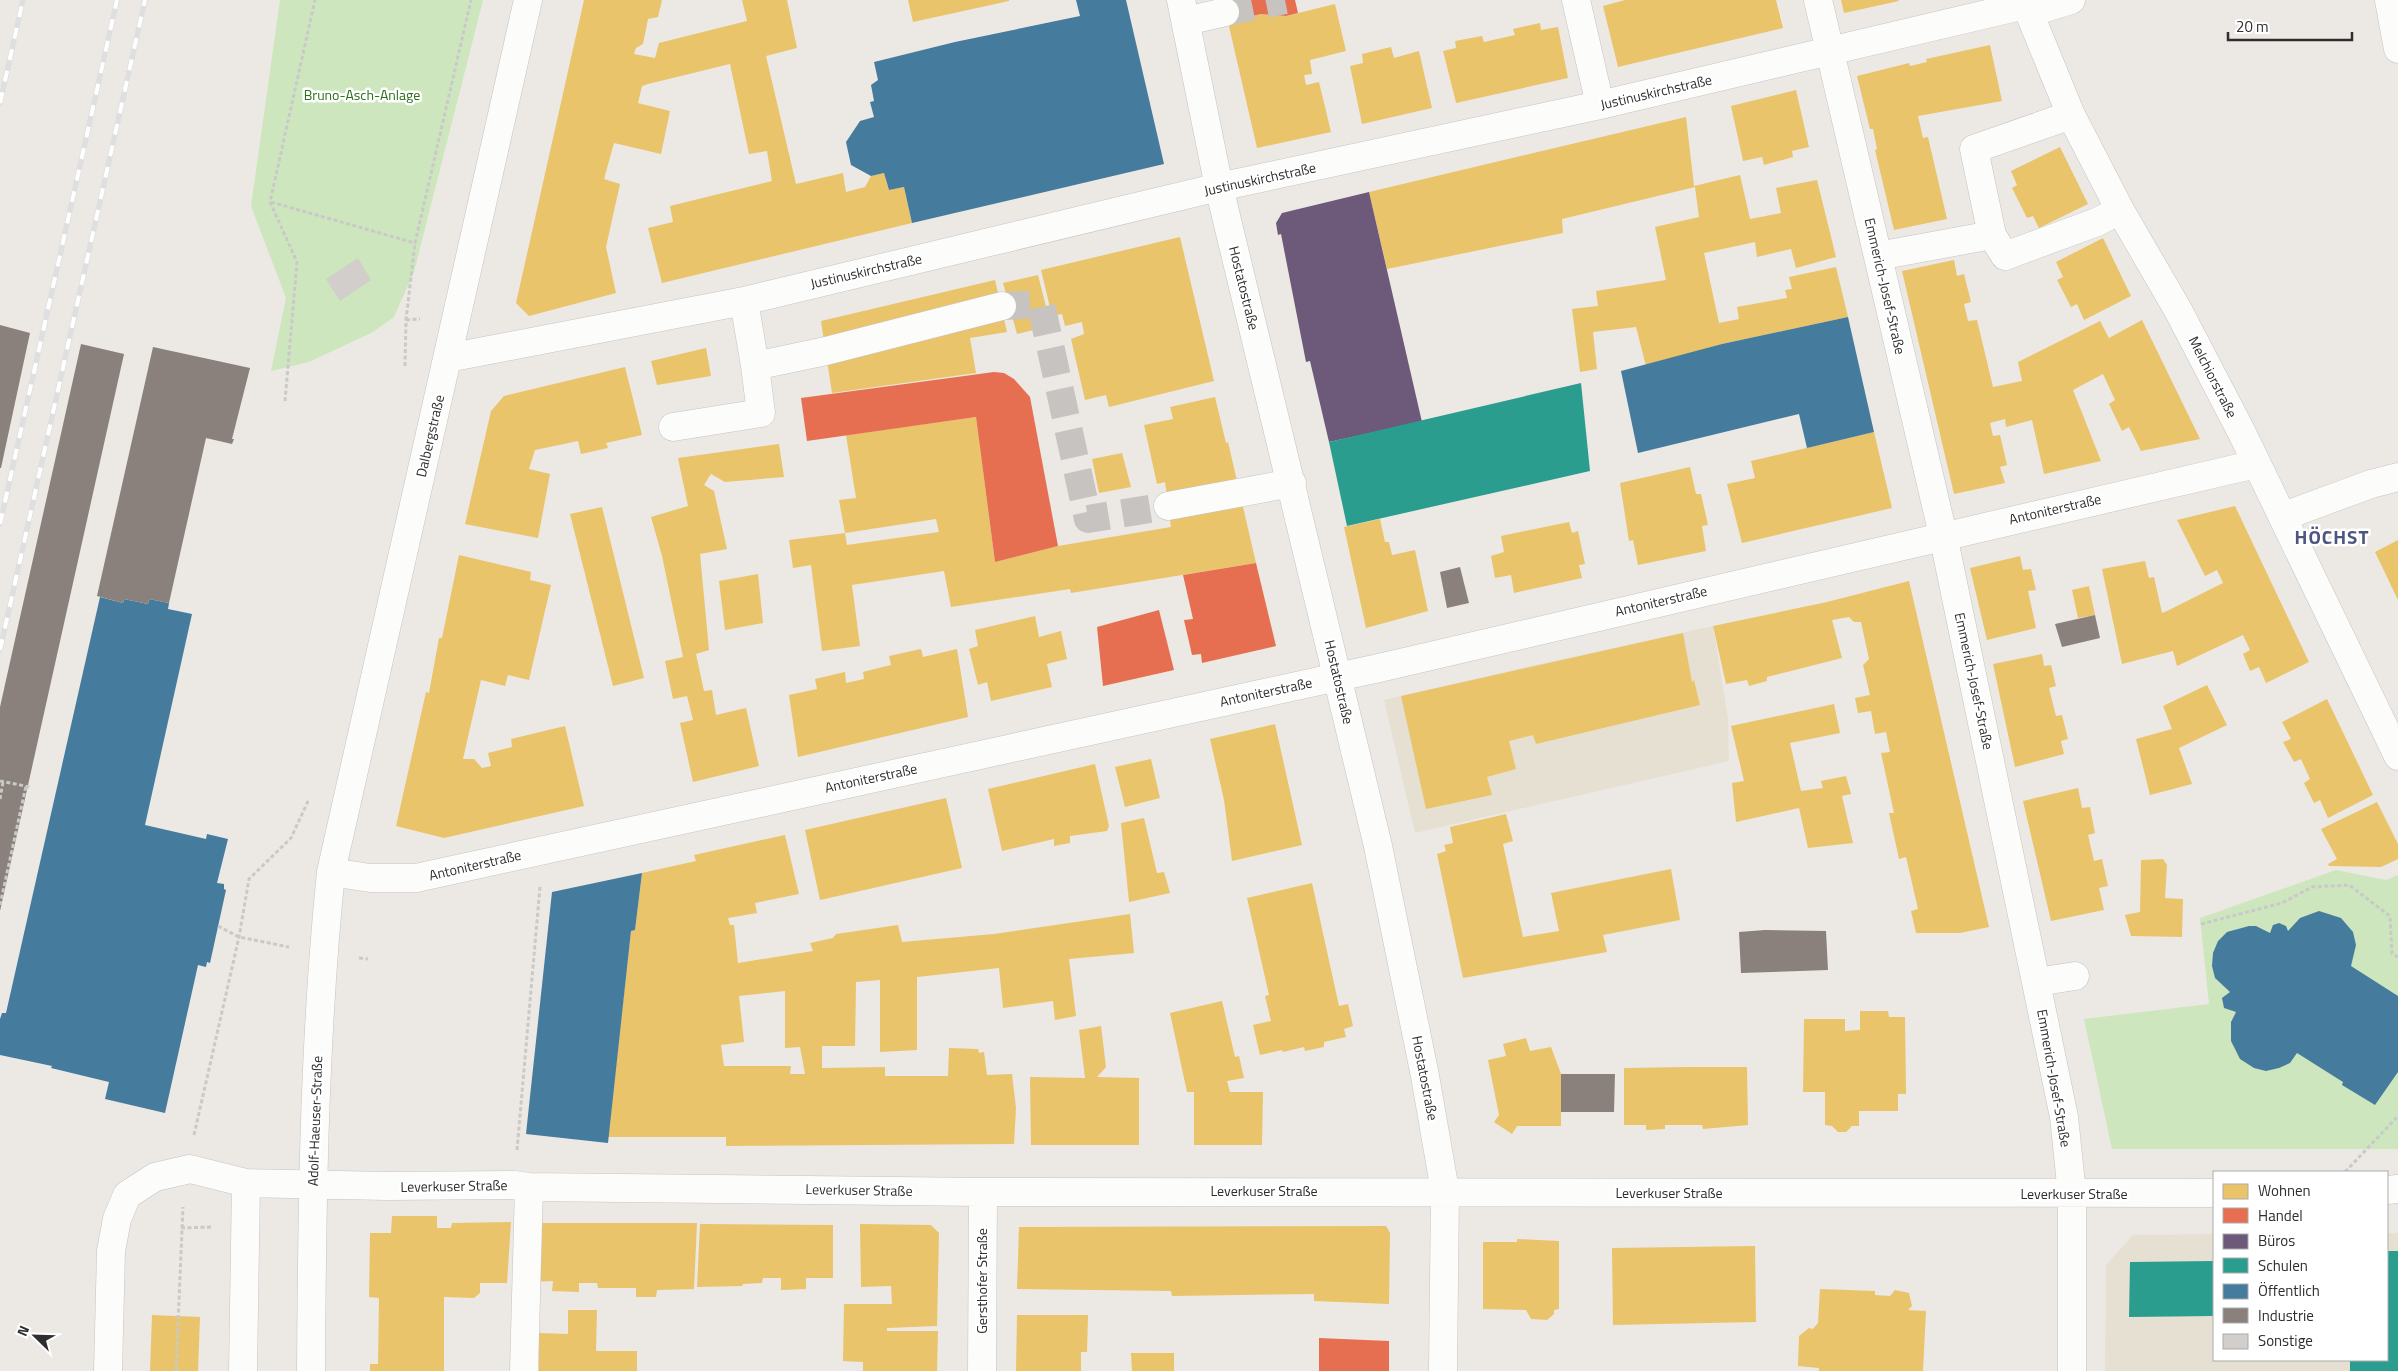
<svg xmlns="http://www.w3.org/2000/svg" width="2398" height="1371" font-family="'Titillium Web',sans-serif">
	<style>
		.education { fill: #e6e0d3 }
		.green { fill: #cee6be }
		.homes { fill: #e9c46a; fill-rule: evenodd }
		.shops { fill: #e76f51 }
		.offices { fill: #6d597a }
		.schools { fill: #2a9d8f }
		.public { fill: #457b9d }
		.industry { fill: #8a817c }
		.building { fill: #d1cecb }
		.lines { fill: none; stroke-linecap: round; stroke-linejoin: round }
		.minor-tunnel { stroke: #c6c3c0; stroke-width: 28; stroke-dasharray: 28 14; stroke-linecap: butt }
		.minor-casing { stroke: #c5c4c5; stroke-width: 29 }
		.path { stroke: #c9c9c8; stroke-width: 3; stroke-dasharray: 4 2.5; stroke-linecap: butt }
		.minor { stroke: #fcfcfb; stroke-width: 28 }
		.rail-casing { stroke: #dfdfe1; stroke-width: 5.5 }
		.rail { stroke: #fff; stroke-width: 4; stroke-dasharray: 11; stroke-linecap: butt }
		.labels { text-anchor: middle; stroke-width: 5; stroke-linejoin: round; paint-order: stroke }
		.street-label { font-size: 14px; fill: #2e2e2e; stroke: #fff }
		.park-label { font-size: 14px; fill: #2c6e1b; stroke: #fff }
		.district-label { font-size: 19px; font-weight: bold; letter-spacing: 1px; fill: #4d5680; stroke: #fff }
	</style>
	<rect width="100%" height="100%" fill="#ece8e4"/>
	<path class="education" d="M1713,626L1728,718L1729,761L1415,833L1384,700L1522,668Z
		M2387,1233H2398V1371H2105L2106,1265L2133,1235L2214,1234V1360H2387Z"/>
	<path class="green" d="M280,0H483L414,272L394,317L373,332L309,362L271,371L286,298L251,206Z
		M2336,870L2386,880L2398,875V1149H2112L2084,1019L2209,1004L2200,918Z"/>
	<path class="homes" d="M584,0H662L658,17L648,19L643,44L636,48L634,54L655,58L659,43L747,21L742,0H787L797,48L766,56L796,184L843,173L846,192L865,187L871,176L884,173L889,190L904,187L912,223L662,283L648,228L673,222L670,206L772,181L767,151L749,154L730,64L648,84L642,86L638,103L670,111L661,154L614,143L604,179L620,184L606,247L616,293L529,316L516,303Z
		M908,0H1009V1L913,22Z
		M1625,0H1776L1783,28L1618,67L1603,6Z
		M1841,0H1898L1899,1L1844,13Z
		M1335,4L1346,51L1310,60L1312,74L1304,75L1306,85L1319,82L1331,132L1257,148L1228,22L1261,14L1286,16Z
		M1540,23L1541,30L1558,27L1568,78L1456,103L1443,51L1456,48L1455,41L1482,36L1484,42L1515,35L1513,29Z
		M1990,45L2002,101L1918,116L1923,138L1928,137L1947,219L1894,230L1875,150L1877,149L1873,129H1870L1857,76L1909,63L1910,66L1927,62L1926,59Z
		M1391,47L1394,58L1419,51L1432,108L1362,124L1350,66L1363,63L1362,54Z
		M1796,90L1809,147L1792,151L1793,157L1764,165L1762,157L1743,161L1731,106Z
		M1686,117L1694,186L1740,175L1750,219L1781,213L1776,188L1817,180L1836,257L1796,268L1791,249L1757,257L1755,242L1704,253L1719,323L1739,319L1737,307L1787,298L1785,290L1792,289L1789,277L1836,267L1848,317L1722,344L1646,366L1636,327L1593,332L1597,369L1580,372L1572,309L1598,306L1596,291L1666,280L1655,227L1699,217L1695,187L1562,219L1563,233L1387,269L1369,192Z
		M2060,147L2088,204L2039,228L2033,216L2027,218L2012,188L2017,185L2011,171Z
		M1180,237L1214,381L1109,407L1106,395L1085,400L1071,339L1084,334L1082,322L1065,326L1062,314L1052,316L1041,270Z
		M2103,238L2131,296L2084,320L2077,304L2071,307L2057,280L2063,277L2056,262Z
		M1954,260L1957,276L1964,274L1971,302L1964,304L1968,321L1977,320L1993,387L2022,381L2018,362L2100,321L2109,338L2142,320L2200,439L2141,451L2129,427L2122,431L2109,404L2115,400L2103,374L2073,390L2101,461L2044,474L2032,420L2006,427L2005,419L1990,423L1993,436L2000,435L2007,465L2000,467L2005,483L1954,494L1902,271Z
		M1038,275L1051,326L1017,334L1003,283Z
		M995,280L1007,332L970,338L976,373L832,393L821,321Z
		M706,348L711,376L657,385L651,361Z
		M625,367L642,435L606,443L608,448L581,454L578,441L535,450L529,469L550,474L538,538L465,524L491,411L504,396Z
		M1215,397L1226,443L1228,442L1256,563L1071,593L1070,589L951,607L944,571L852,585L860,646L822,651L811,565L793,568L789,540L845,533L847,545L939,532L936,519L845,533L839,500L856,498L846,435L976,417L995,562L1058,546L1171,527L1165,482L1157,484L1144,425L1173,419L1170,407Z
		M1874,432L1892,508L1742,543L1727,484L1755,478L1751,461Z
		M779,444L784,477L725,482L711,474L704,485L714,491L727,549L700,554L709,650L696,654L704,691L712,690L716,715L746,708L759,766L693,782L680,723L693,720L687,696L673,699L665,661L683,657L662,556L651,517L688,506L678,458Z
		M1122,453L1131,487L1099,493L1092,459Z
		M1690,467L1696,494H1701L1708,525L1702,526L1706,551L1638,565L1633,540L1629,541L1620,483Z
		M2235,506L2309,662L2266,683L2259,667L2250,671L2243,654L2250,650L2243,635L2177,666L2173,651L2122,664L2102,569L2145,561L2149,578L2154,577L2162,613L2167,611L2223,583L2217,570L2205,576L2177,520Z
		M602,507L644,678L613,686L570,514Z
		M1380,519L1385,542H1389L1392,555L1415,550L1428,611L1366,628L1344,527Z
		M1569,522L1572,533L1578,531L1585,564L1579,565L1582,578L1514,593L1511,575L1495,578L1491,556L1504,552L1501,536Z
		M2398,540V600L2375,552Z
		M459,555L531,572L530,580L551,585L529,680L508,675L505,686L481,680L463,759H474L482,768L491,766L488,753L512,747L511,739L565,726L584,806L444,838L396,826L426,692L429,693L439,638H442Z
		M2020,556L2023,570L2031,569L2036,590L2028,591L2036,628L1987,640L1970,568Z
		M758,574L763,623L725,630L719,581Z
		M1909,581L1989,927L1960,933H1916L1911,911L1918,909L1906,857L1899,859L1889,813H1894L1881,753L1890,752L1886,732L1875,734L1871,711L1858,713L1855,698L1870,695L1863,665L1869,659L1861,622H1854L1849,617L1832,620L1842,658L1767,677V681L1749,686L1747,680L1726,684L1713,626L1827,602Z
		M2089,586L2095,615L2078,618L2072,590Z
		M1035,616L1039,637L1061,631L1067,659L1047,664L1052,687L991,701L987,682L978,685L969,649L978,646L975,630Z
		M1683,633L1692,682L1694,680L1700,705L1536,744L1533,735L1509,741L1516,769L1487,777L1492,795L1426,809L1401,696Z
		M921,649L923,657L957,649L968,717L798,757L789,695L817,689L815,679L845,672L846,683L864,679L863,672L891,665L889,656Z
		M2042,654L2044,666L2051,665L2056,686L2049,688L2056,716L2062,715L2068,739L2061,741L2064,754L2015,767L1993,664Z
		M2207,685L2227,725L2179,748L2192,784L2150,795L2136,739L2172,729L2163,706Z
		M2327,699L2373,795L2328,818L2320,800L2314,803L2304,783L2310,779L2301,759L2294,762L2283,742L2291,739L2282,722Z
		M1834,704L1840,733L1790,743L1801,791L1823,788L1821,781L1846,776L1851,794L1842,796L1853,843L1808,848L1799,808L1736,822L1732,783L1744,781L1731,726Z
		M1275,724L1302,845L1232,861L1224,800L1210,739Z
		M1151,759L1160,798L1125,807L1115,767Z
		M1095,764L1109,826L1107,831L1070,836V843L1054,846V839L1002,851L988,789Z
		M2078,788L2082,808L2090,807L2095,833L2088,835L2094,861L2102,859L2108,886L2099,888L2104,910L2051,921L2023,801Z
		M946,798L962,868L820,900L805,830Z
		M2377,802L2398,844V859L2381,867L2329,866L2328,864L2337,859L2321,829Z
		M1506,814L1513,841L1503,844L1523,937L1559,931L1551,893L1671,869L1680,920L1603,935L1607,952L1463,978L1437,854L1446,851L1444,845L1453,843L1450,827Z
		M1144,818L1157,873L1164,872L1170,893L1129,902L1121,823Z
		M785,835L799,894L755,903L757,913L728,918L730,925H734L738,963L813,951L810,943L833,938L836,934L898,925L902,942L994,934L1130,914L1134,953L1069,959L1076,1016L1055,1020L1053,1001L1003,1008L999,968L917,977V1050L880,1052V980L856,982L855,1046H822V1068L885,1067V1076H948L949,1048L978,1049L979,1053L984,1052L987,1075L1012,1074L1016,1108L1014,1144L726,1146V1137H608L631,931L635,930L642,873L696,861L694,855ZM785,991V1048L800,1047L805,1074H790L791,1066H724L721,1045L744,1042L739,996Z
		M2163,859L2167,865L2165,898L2183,899L2182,937L2131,936L2125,915L2140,912L2141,860Z
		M1312,883L1339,1006L1348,1004L1353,1026L1344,1029L1346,1037L1324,1042V1047L1305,1051L1304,1047L1283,1052L1282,1050L1260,1055L1253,1025L1271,1021L1265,996L1269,995L1247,898Z
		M1222,1001L1235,1057L1239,1056L1244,1078L1227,1081L1230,1092H1263L1262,1145H1194V1092H1187L1170,1013Z
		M1860,1011H1888L1889,1017H1905L1906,1094H1898V1111H1859V1126H1852L1846,1132H1838L1832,1126L1825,1125V1092H1803L1804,1019H1845V1031L1860,1030Z
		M1101,1026L1106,1067L1097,1077L1139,1078V1145H1031L1030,1077L1085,1078L1079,1030Z
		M1526,1038L1530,1051L1551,1047L1561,1074V1126H1517L1512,1134L1494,1122L1499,1115L1488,1060L1506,1056L1503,1044Z
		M1687,1067H1747L1748,1125L1703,1129L1702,1125H1665V1129L1646,1130V1125H1624V1068Z
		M392,1216H437V1228H451L452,1223L511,1222L507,1283H480V1293L474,1298L444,1297V1371H370V1364H378L379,1298L369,1297L370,1233H391Z
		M534,1223H697L694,1289L657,1290L656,1297H636V1288H598L597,1283H579V1292L552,1291L553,1281L534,1282Z
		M700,1224L833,1225V1278H806V1289L781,1290V1278H763L762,1283L743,1284L742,1286L697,1287Z
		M860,1224L931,1225L939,1233L937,1326L887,1328V1331H938L937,1371H863V1362L843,1361L844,1304H892L891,1286L861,1287Z
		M1386,1226L1390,1233L1389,1304L1314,1301V1294L1172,1296L1171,1291L1017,1289L1019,1227Z
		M1517,1239L1559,1241V1309L1554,1310V1314L1547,1320L1531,1319L1526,1310L1483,1309V1242H1517Z
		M1755,1246L1756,1322L1613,1325L1612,1248Z
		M1820,1289L1875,1291V1295L1890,1296L1895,1290L1909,1293L1912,1306L1908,1310L1926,1311L1923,1371H1819V1368L1798,1366L1799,1336L1809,1328L1813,1329L1818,1323Z
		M568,1310H597L596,1351H637V1371H539V1333L568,1334Z
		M152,1315L200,1317L198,1371H150Z
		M1017,1315H1088L1087,1352H1081V1371H1016Z
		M1131,1353H1174V1371H1132Z"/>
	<path class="shops" d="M1223,0H1295L1298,13L1286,16L1261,14L1228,22Z
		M994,372L1004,373L1014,379L1030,397L1058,546L995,562L976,417L807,441L801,398Z
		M1256,563L1276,646L1202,663L1201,654L1192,655L1184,620L1193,619L1183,575Z
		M1159,610L1174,670L1103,686L1097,627Z
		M1319,1338L1389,1341V1371H1319Z"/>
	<path class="offices" d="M1369,192L1422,422L1329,442L1310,361L1306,362L1281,234L1278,235L1276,223L1282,213Z"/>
	<path class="schools" d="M1581,383L1590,471L1347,526L1329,442Z
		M2387,1251H2398V1371H2350V1360H2387Z
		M2214,1261V1316L2129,1317L2130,1262Z"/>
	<path class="public" d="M1076,0H1126L1164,164L912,223L904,187L889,190L884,173L871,176L851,165L846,142L860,121L874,117L870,102L874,101L871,85L878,80L874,62L955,42L1080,16Z
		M1848,317L1874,432L1807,448L1799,414L1638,453L1621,371L1722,344Z
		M100,597L123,603L124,599L148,604L149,599L169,603L168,609L192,614L145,825L206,839L207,834L228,839L217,883L224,884V889L226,890L210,963L207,962L206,967L198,965L165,1113L105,1099L109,1082L51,1068L52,1066L0,1055V1019L2,1013H6Z
		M642,873L635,930L631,931L608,1143L526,1134L552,892Z
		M2319,911L2341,918L2353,932L2356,945L2351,966L2398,996V1072L2375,1105L2342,1085L2343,1082L2297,1053L2290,1063L2279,1068L2266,1071L2254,1068L2240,1059L2231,1041V1022L2236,1012L2224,1008L2222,998L2230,992L2215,978L2212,966L2213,953L2218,941L2227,932L2249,926H2256L2270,933L2273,925L2279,923L2286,926L2288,931L2300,918Z"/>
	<path class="industry" d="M0,325L30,333L1,468H0Z
		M81,344L124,354L0,911V707Z
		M153,347L250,368L232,439H234L232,444L206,438L169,603L149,599L148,604L124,599L123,603L97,596Z
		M1460,567L1469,603L1447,608L1440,572Z
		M2095,615L2100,638L2062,647L2055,624Z
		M1765,930L1826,931L1828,970L1741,973L1739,932Z
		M1561,1074H1615L1614,1112H1561Z"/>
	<path class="building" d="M358,258L371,280L340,301L326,279Z"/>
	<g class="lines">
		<path class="minor-tunnel" d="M1225,12L1285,0
			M1002,306L1041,304L1088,519L1168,506"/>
		<defs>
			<path id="minor" d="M1181,0L1219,187L1378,846L1425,1076L1445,1191L1443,1371
				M1576,0L1600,105
				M1818,0L1943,535L2064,1117L2072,1194V1371
				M2024,0L2071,115L2120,210L2178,310L2242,433L2398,756
				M2389,0L2398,49
				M1186,21L1225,12
				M1992,235L2005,256L2097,222L2120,210
				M1878,256L1992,235L1974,149L2071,115
				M744,301L755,366L826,351L1002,306
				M448,358L744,301L1219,187L1600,105L2025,5L2045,8L2071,0
				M673,427L761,413L755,366
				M1168,506L1292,483
				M2284,516L2371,484L2398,477
				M331,872L370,878H416L1379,668L2256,464
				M2037,982L2075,976
				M2387,1190L2398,1189
				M108,1371L111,1251L117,1219L127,1195L155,1177L190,1169L246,1183L387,1186L514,1185L529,1187L983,1192L2214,1193
				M243,1371L246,1183
				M311,1371C312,1204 314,1038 331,872L528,0
				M524,1371L529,1187
				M982,1371L983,1192"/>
		</defs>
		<use href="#minor" class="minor-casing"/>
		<path class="path" d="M271,202L415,243L471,0
			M406,320L420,319
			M405,366L406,320L415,243
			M285,401L297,262L270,202L315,0
			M0,781L30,787
			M0,799L3,782
			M0,905L26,786
			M2201,924L2282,903L2312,887L2349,885L2390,916L2392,954L2398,957
			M218,926L239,937L289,947
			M359,958L368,959
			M194,1135L239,937L249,879L291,838L309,799
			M517,1150L540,887
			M2345,1172L2398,1116
			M181,1228L211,1227
			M176,1371L183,1207"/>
		<use href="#minor" class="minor"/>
		<defs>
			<path id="rail" d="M0,103L23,0
				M0,524L117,0
				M0,650L145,0"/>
		</defs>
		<use href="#rail" class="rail-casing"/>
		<use href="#rail" class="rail"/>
	</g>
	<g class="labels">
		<g class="street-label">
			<text transform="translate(1656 92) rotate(-13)" y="5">Justinuskirchstraße</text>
			<text transform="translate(1260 179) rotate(-12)" y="5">Justinuskirchstraße</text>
			<text transform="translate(866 271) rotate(-13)" y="5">Justinuskirchstraße</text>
			<text transform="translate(1885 286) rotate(77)" y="5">Emmerich-Josef-Straße</text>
			<text transform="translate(1244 288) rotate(76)" y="5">Hostatostraße</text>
			<text transform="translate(2213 377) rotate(63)" y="5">Melchiorstraße</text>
			<text transform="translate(430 436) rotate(-77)" y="5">Dalbergstraße</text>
			<text transform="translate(2055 509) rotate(-13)" y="5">Antoniterstraße</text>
			<text transform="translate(1661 601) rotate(-13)" y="5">Antoniterstraße</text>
			<text transform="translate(1974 681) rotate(78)" y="5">Emmerich-Josef-Straße</text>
			<text transform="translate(1339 682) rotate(77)" y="5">Hostatostraße</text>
			<text transform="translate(1266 692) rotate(-12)" y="5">Antoniterstraße</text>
			<text transform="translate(871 778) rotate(-12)" y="5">Antoniterstraße</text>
			<text transform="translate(475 865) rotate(-13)" y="5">Antoniterstraße</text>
			<text transform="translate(1425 1078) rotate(79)" y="5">Hostatostraße</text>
			<text transform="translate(2054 1078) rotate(80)" y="5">Emmerich-Josef-Straße</text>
			<text transform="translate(315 1121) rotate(-88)" y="5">Adolf-Haeuser-Straße</text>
			<text transform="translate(454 1186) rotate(-1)" y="5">Leverkuser Straße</text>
			<text transform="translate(859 1190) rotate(1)" y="5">Leverkuser Straße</text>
			<text x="1264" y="1196">Leverkuser Straße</text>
			<text x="1669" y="1198">Leverkuser Straße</text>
			<text x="2074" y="1199">Leverkuser Straße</text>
			<text transform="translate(982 1281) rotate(-90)" y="5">Gersthofer Straße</text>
		</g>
		<g class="park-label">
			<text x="362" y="100">Bruno-Asch-Anlage</text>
		</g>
		<g class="district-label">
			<text x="2332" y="544">HÖCHST</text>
		</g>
	</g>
	<rect x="2213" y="1171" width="175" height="190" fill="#ffffff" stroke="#ababab"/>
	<rect x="2223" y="1184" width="25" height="15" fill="#e9c46a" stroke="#ababab"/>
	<text x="2258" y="1196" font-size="15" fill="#2e2e2e">Wohnen</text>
	<rect x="2223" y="1208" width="25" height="15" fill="#e76f51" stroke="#ababab"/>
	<text x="2258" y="1221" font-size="15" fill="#2e2e2e">Handel</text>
	<rect x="2223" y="1234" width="25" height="15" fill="#6d597a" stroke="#ababab"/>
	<text x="2258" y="1246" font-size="15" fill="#2e2e2e">Büros</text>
	<rect x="2223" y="1258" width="25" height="15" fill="#2a9d8f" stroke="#ababab"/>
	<text x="2258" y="1271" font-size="15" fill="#2e2e2e">Schulen</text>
	<rect x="2223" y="1284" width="25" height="15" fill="#457b9d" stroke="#ababab"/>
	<text x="2258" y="1296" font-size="15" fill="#2e2e2e">Öffentlich</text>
	<rect x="2223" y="1308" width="25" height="15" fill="#8a817c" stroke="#ababab"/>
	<text x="2258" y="1321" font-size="15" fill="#2e2e2e">Industrie</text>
	<rect x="2223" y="1334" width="25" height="15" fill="#d1cecb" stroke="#ababab"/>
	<text x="2258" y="1346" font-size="15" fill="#2e2e2e">Sonstige</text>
	<g transform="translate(35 1336) rotate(293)" stroke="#ffffff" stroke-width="4" paint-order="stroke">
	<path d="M0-4L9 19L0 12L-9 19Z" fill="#2e2e2e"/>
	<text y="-8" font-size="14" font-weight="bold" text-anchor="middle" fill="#2e2e2e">N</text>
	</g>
	<path d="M2228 32v8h124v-8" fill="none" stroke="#2e2e2e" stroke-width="2.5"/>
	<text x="2236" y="32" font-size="15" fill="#2e2e2e" stroke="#ffffff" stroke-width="4" paint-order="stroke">20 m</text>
</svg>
